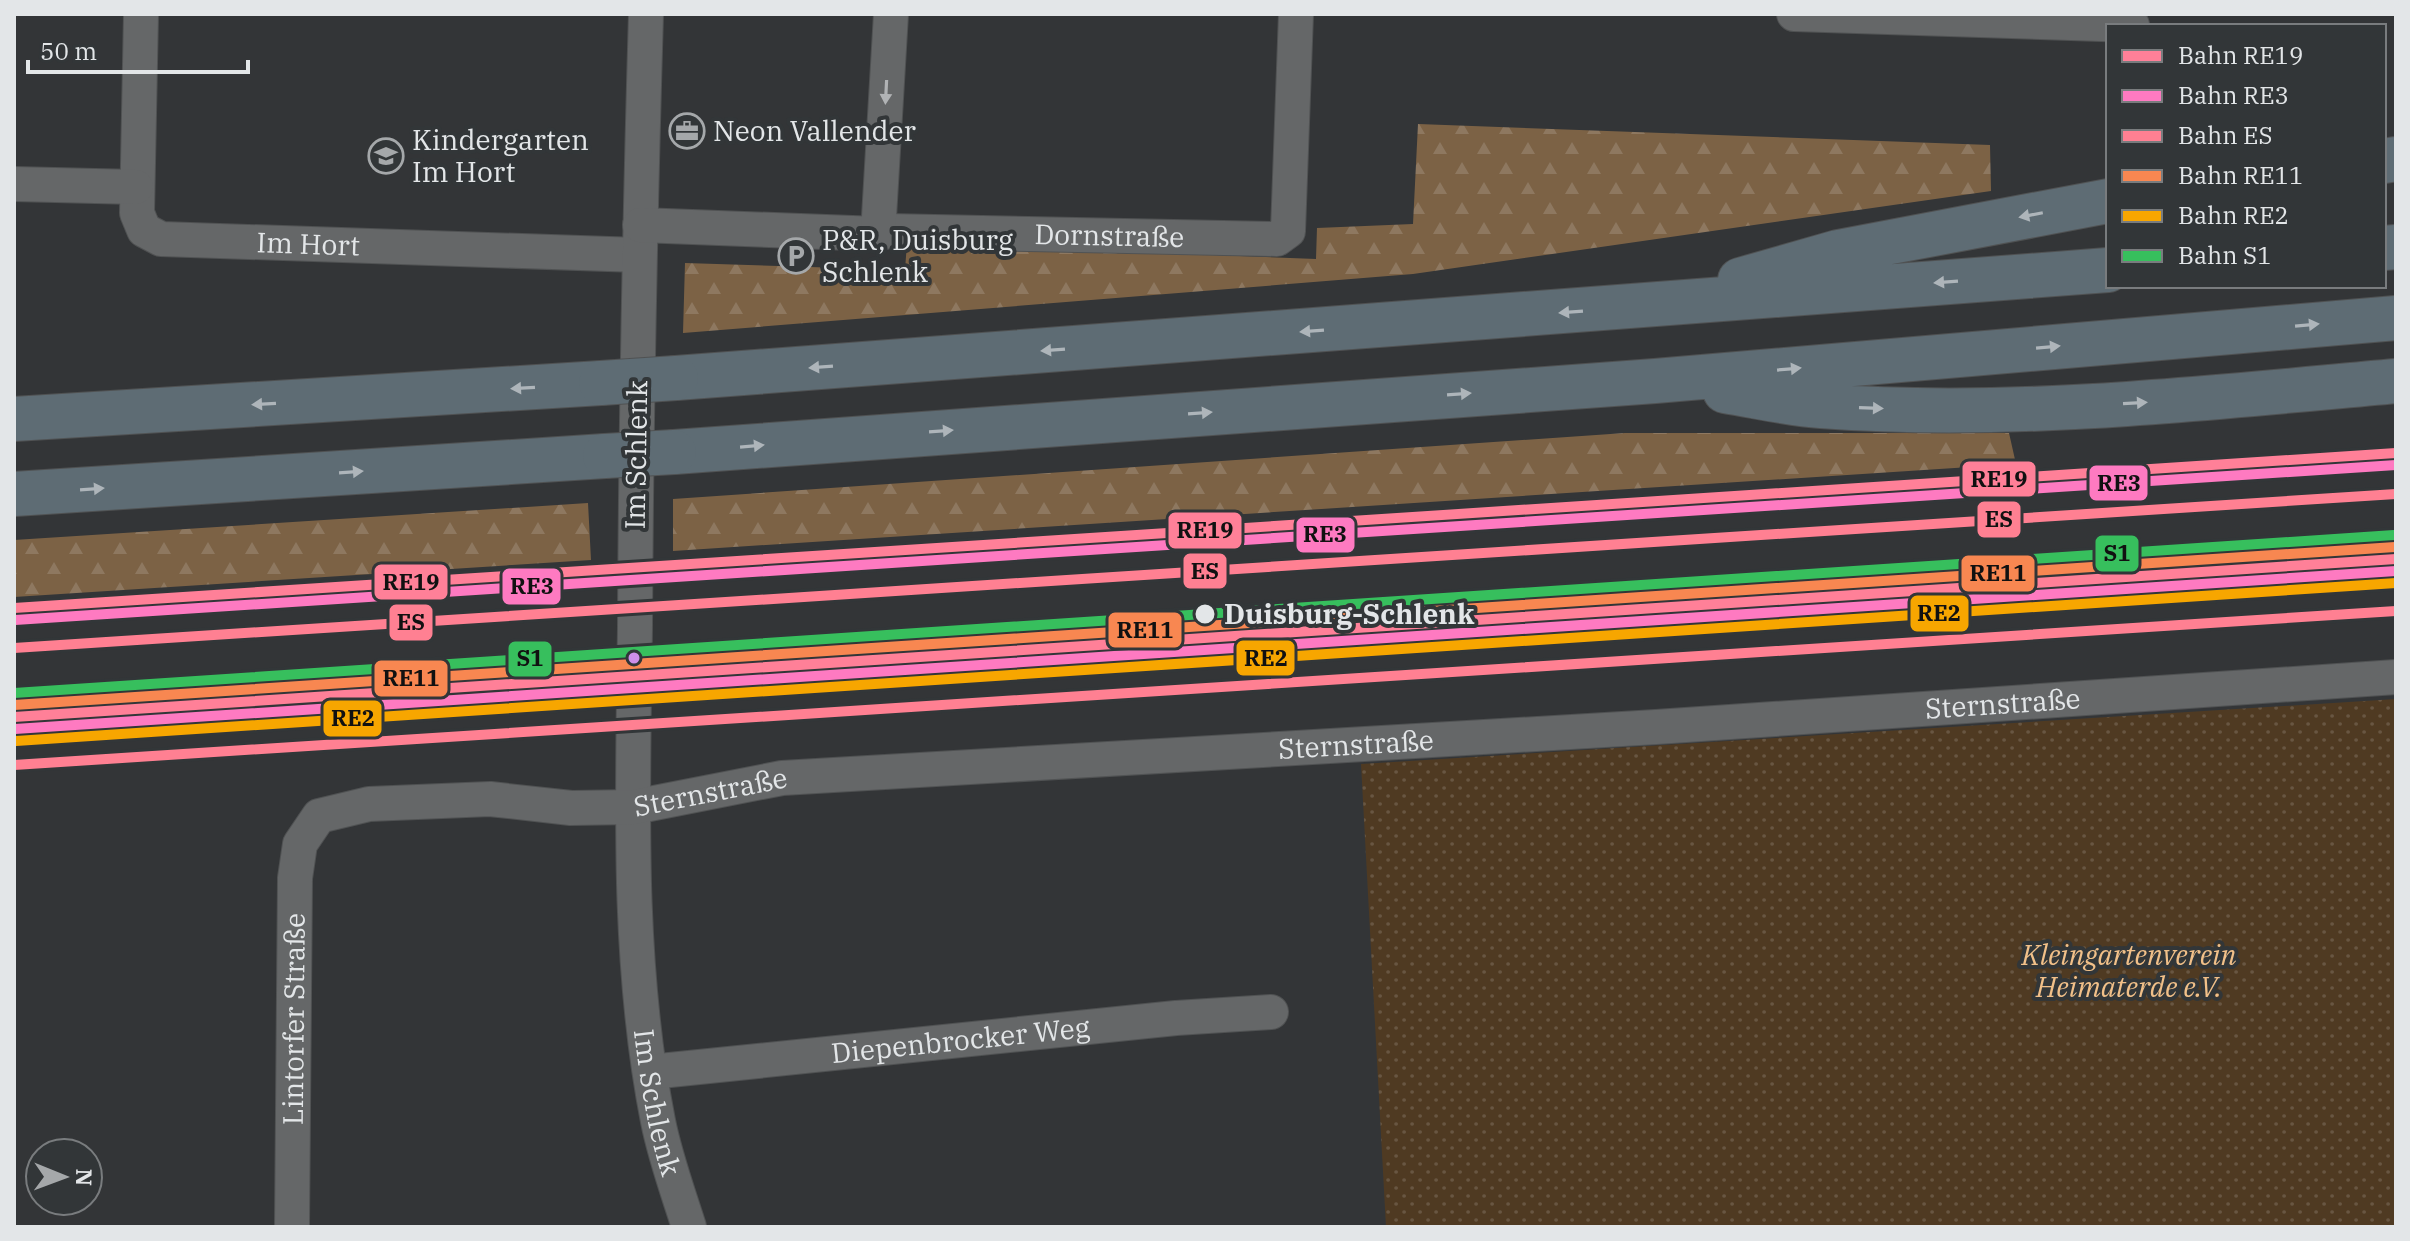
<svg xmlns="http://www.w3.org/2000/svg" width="2410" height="1241" font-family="'IBM Plex Serif',serif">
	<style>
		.green { fill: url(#green-dots) }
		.forest { fill: url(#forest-firs) }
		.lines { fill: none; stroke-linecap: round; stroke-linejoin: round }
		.minor-casing { stroke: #505253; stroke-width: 36 }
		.highway-casing { stroke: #505253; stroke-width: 46 }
		.minor { stroke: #656768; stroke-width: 34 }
		.highway { stroke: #5e6c74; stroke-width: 44 }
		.highway-bridge-casing { stroke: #505253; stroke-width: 46; stroke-linecap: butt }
		.highway-bridge { stroke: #5e6c74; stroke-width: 44 }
		.rail-1-casing { stroke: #323638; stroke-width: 16 }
		.rail-2-casing { stroke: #323638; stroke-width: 16 }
		.rail-3-casing { stroke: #323638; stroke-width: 16 }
		.rail-4-casing { stroke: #323638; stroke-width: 16 }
		.rail-5-casing { stroke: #323638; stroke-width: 16 }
		.rail-6-casing { stroke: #323638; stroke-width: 16 }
		.rail-1 { stroke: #ff8098; stroke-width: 10 }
		.rail-2 { stroke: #fe7ac1; stroke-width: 10 }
		.rail-3 { stroke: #ff8092; stroke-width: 10 }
		.rail-4 { stroke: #f88751; stroke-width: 10 }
		.rail-5 { stroke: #f7a600; stroke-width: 10 }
		.rail-6 { stroke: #37bf5d; stroke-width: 10 }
		.oneway { fill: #b1b3b5 }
		.oneway2 { fill: #aeb5ba }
		.stop-dot { fill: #e3e6e8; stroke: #323638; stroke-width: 3 }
		.bus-dot { fill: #ce8fe9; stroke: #323638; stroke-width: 3 }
		.labels { text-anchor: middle; stroke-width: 8; stroke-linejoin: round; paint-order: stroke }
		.poi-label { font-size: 28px; fill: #e3e6e8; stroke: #323638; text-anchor: start }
		.street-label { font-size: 28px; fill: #e3e6e8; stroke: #323638 }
		.stop-label { font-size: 28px; font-weight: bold; fill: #e3e6e8; stroke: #323638; text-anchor: start }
		.park-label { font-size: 28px; font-style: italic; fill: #f1c089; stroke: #323638 }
		.line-badge { stroke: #323638; stroke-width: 3 }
		.pale-badge-label { font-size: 22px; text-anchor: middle; font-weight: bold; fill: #111 }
	</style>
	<defs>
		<pattern id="green-dots" width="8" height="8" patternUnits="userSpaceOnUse" patternTransform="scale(2)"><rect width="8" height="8" fill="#4f3a22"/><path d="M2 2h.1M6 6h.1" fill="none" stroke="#685642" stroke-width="1.8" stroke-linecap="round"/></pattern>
		<pattern id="forest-firs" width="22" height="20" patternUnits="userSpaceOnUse" patternTransform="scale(2)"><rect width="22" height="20" fill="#7c6245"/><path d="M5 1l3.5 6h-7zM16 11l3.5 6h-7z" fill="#8e7860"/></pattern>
	</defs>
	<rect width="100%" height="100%" fill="#333537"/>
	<path class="green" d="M2396,699V1227H1386L1361,764Z"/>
	<path class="forest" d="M1418,124L1990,145L1991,191L1413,274L683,333L685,263L905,270L907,243L1316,259L1317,228L1413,224Z
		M1625,433H2009L2016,464L673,551V499Z
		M588,503L591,560L14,597V540Z"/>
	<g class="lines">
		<defs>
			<g id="minor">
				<path id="s1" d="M141,14L137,213L144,230L161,239L639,255"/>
				<path id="s2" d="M646,14C640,218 636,422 635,626C633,790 626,960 658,1121C665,1157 678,1192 689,1227"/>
				<path d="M1794,14L2132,25"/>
				<path d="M14,184L136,187"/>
				<path id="s3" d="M640,225L878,234L888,231L1277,239L1288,231L1296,14"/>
				<path d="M878,234L891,14"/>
				<path id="s4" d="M650,1072L1176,1018L1271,1012"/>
				<path id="s5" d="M292,1227L295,878L300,844L319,816L369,804L490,799L571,808L634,807L782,778L1656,727L2396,677"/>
			</g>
			<path id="highway" d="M2384,161L2396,159
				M2384,248L2396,247
				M1740,280L1838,252L2108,201
				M676,378L2108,270
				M1725,391C1756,396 1789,404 1821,406C2013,420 2205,398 2396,381
				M14,419L601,383
				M674,452L1655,381L2396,318
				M14,494L605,456"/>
		</defs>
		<use href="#minor" class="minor-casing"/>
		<use href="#highway" class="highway-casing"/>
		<use href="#minor" class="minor"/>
		<use href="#highway" class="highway"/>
		<defs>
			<path id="highway-bridge" d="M601,383L676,378
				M605,456L674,452"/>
		</defs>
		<use href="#highway-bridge" class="highway-bridge-casing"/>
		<use href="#highway-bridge" class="highway-bridge"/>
		<defs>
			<path id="rail-1" d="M14,608L2396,453
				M14,717L2396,559"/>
			<path id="rail-2" d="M15,620L2396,465
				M15,729L2396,571"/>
			<path id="rail-3" d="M14,648L2396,494
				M14,765L2396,611"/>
			<path id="rail-4" d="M14,705L2395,547"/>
			<path id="rail-5" d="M16,741L2396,583"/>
			<path id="rail-6" d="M14,693L2394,535"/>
		</defs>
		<use href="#rail-1" class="rail-1-casing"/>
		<use href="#rail-2" class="rail-2-casing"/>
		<use href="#rail-3" class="rail-3-casing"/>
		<use href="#rail-4" class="rail-4-casing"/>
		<use href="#rail-5" class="rail-5-casing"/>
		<use href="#rail-6" class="rail-6-casing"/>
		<use href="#rail-1" class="rail-1"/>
		<use href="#rail-2" class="rail-2"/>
		<use href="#rail-3" class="rail-3"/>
		<use href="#rail-4" class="rail-4"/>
		<use href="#rail-5" class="rail-5"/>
		<use href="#rail-6" class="rail-6"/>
	</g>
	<defs><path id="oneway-solid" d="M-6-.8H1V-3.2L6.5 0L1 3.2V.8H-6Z" transform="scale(2)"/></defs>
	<use class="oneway" href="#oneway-solid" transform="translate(886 92) rotate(93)"/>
	<g class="oneway2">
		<use href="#oneway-solid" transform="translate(2031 215) rotate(169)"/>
		<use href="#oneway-solid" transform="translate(1946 282) rotate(176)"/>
		<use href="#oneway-solid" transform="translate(1571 312) rotate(176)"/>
		<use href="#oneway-solid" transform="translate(2307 325) rotate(-5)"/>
		<use href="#oneway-solid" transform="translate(1312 331) rotate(176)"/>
		<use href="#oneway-solid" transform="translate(2048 347) rotate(-5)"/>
		<use href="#oneway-solid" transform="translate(1053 350) rotate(176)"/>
		<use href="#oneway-solid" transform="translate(821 367) rotate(176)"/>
		<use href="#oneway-solid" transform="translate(1789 369) rotate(-5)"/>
		<use href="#oneway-solid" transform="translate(523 388) rotate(177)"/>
		<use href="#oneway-solid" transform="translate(1459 394) rotate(-4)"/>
		<use href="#oneway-solid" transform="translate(2135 403) rotate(-3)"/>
		<use href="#oneway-solid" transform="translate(264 404) rotate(177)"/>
		<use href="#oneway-solid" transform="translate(1871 408) rotate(2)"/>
		<use href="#oneway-solid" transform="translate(1200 413) rotate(-4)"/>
		<use href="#oneway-solid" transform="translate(941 431) rotate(-4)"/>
		<use href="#oneway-solid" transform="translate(752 446) rotate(-5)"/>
		<use href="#oneway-solid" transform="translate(351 472) rotate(-4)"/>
		<use href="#oneway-solid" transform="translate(92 489) rotate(-4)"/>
	</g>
	<defs>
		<symbol id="office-ring" viewBox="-11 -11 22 22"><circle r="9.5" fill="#323638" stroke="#a5a8aa" stroke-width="1.5"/><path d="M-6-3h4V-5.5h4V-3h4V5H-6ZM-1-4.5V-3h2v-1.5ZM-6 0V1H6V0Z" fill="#a5a8aa"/></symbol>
		<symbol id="school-ring" viewBox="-11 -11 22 22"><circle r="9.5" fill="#323638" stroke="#a5a8aa" stroke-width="1.5"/><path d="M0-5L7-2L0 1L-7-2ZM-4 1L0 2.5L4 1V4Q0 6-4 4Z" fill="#a5a8aa"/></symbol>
		<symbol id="parking-ring" viewBox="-11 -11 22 22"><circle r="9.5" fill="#323638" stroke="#a5a8aa" stroke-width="1.5"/><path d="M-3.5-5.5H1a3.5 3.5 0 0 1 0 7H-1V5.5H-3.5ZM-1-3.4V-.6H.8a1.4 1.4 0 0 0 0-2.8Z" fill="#a5a8aa"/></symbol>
	</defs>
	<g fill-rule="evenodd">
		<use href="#office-ring" x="667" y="111" width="40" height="40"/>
		<use href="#school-ring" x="366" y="136" width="40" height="40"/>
		<use href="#parking-ring" x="776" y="236" width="40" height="40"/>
	</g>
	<circle class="stop-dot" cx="1205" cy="614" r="11"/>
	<circle class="bus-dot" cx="634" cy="658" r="7"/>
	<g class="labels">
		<g class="poi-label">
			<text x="713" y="141">Neon Vallender</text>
			<text x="412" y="150">Kindergarten<tspan x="412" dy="32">Im Hort</tspan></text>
			<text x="822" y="250">P&amp;R, Duisburg<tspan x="822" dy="32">Schlenk</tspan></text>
		</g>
		<g class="street-label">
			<text dy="10" stroke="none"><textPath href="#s3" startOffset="470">Dornstraße</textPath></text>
			<text dy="10" stroke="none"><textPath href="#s1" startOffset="384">Im Hort</textPath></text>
			<text transform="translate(636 455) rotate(-89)" y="10">Im Schlenk</text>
			<text dy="10" stroke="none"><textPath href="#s5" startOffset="2108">Sternstraße</textPath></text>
			<text dy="10" stroke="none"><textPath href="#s5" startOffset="1460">Sternstraße</textPath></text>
			<text dy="10" stroke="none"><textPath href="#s5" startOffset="812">Sternstraße</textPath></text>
			<text dy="10" stroke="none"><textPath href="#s5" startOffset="208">Lintorfer Straße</textPath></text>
			<text dy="10" stroke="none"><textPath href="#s4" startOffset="312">Diepenbrocker Weg</textPath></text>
			<text dy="10" stroke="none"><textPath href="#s2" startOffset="1090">Im Schlenk</textPath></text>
		</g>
		<g class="stop-label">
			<text x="1224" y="624">Duisburg-Schlenk</text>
		</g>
		<g class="park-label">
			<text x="2129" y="965">Kleingartenverein<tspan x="2129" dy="32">Heimaterde e.V.</tspan></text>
		</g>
	</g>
	<g class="line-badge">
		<rect x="1961" y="460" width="76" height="38" rx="8" fill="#ff8098"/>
		<rect x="2088" y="464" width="61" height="38" rx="8" fill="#fe7ac1"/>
		<rect x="1976" y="500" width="46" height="39" rx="8" fill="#ff8092"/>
		<rect x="1167" y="511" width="76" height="39" rx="8" fill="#ff8098"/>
		<rect x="1295" y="516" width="61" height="38" rx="8" fill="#fe7ac1"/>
		<rect x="2094" y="534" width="46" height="39" rx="8" fill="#37bf5d"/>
		<rect x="1182" y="552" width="46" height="38" rx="8" fill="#ff8092"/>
		<rect x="1960" y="554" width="76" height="39" rx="8" fill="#f88751"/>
		<rect x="373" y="563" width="76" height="38" rx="8" fill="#ff8098"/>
		<rect x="501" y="567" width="61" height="39" rx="8" fill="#fe7ac1"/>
		<rect x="1909" y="594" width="61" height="39" rx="8" fill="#f7a600"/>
		<rect x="388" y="603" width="46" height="39" rx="8" fill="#ff8092"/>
		<rect x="1107" y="611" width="76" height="38" rx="8" fill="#f88751"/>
		<rect x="1235" y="639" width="61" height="38" rx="8" fill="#f7a600"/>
		<rect x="507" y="640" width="46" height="38" rx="8" fill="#37bf5d"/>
		<rect x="373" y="659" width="76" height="39" rx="8" fill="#f88751"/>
		<rect x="322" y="699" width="61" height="39" rx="8" fill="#f7a600"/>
	</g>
	<g class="pale-badge-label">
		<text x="1999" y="487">RE19</text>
		<text x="2119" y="491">RE3</text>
		<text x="1999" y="527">ES</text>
		<text x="1205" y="538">RE19</text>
		<text x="1325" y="542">RE3</text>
		<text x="2117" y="561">S1</text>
		<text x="1205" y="579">ES</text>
		<text x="1998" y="581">RE11</text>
		<text x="411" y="590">RE19</text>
		<text x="532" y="594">RE3</text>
		<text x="1939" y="621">RE2</text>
		<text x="411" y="630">ES</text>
		<text x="1145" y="638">RE11</text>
		<text x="1266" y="666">RE2</text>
		<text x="530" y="666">S1</text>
		<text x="411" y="686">RE11</text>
		<text x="353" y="726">RE2</text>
	</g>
	<rect width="2410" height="1241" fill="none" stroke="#e3e6e8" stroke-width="32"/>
	<rect x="2106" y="24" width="280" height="264" fill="#323638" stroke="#797c7e" stroke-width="2"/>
	<rect x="2122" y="50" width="40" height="12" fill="#ff8098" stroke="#797c7e" stroke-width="2"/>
	<text x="2178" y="64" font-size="24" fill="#e3e6e8">Bahn RE19</text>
	<rect x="2122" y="90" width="40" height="12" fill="#fe7ac1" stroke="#797c7e" stroke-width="2"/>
	<text x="2178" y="104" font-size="24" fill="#e3e6e8">Bahn RE3</text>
	<rect x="2122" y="130" width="40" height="12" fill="#ff8092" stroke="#797c7e" stroke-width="2"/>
	<text x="2178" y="144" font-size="24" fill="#e3e6e8">Bahn ES</text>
	<rect x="2122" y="170" width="40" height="12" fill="#f88751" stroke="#797c7e" stroke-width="2"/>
	<text x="2178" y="184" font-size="24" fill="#e3e6e8">Bahn RE11</text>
	<rect x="2122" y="210" width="40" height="12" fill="#f7a600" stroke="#797c7e" stroke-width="2"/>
	<text x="2178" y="224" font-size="24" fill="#e3e6e8">Bahn RE2</text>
	<rect x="2122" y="250" width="40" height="12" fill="#37bf5d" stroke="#797c7e" stroke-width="2"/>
	<text x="2178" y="264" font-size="24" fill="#e3e6e8">Bahn S1</text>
	<g transform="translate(64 1177) rotate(91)"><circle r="38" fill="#323638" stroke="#797c7e" stroke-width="2"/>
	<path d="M0-6L14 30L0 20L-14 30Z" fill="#a5a8aa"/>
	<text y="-12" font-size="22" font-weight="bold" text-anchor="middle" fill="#e3e6e8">N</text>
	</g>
	<path d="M28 60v12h220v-12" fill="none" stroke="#e3e6e8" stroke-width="4"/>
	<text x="40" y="60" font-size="24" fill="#e3e6e8" stroke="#323638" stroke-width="6" paint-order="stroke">50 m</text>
</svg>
